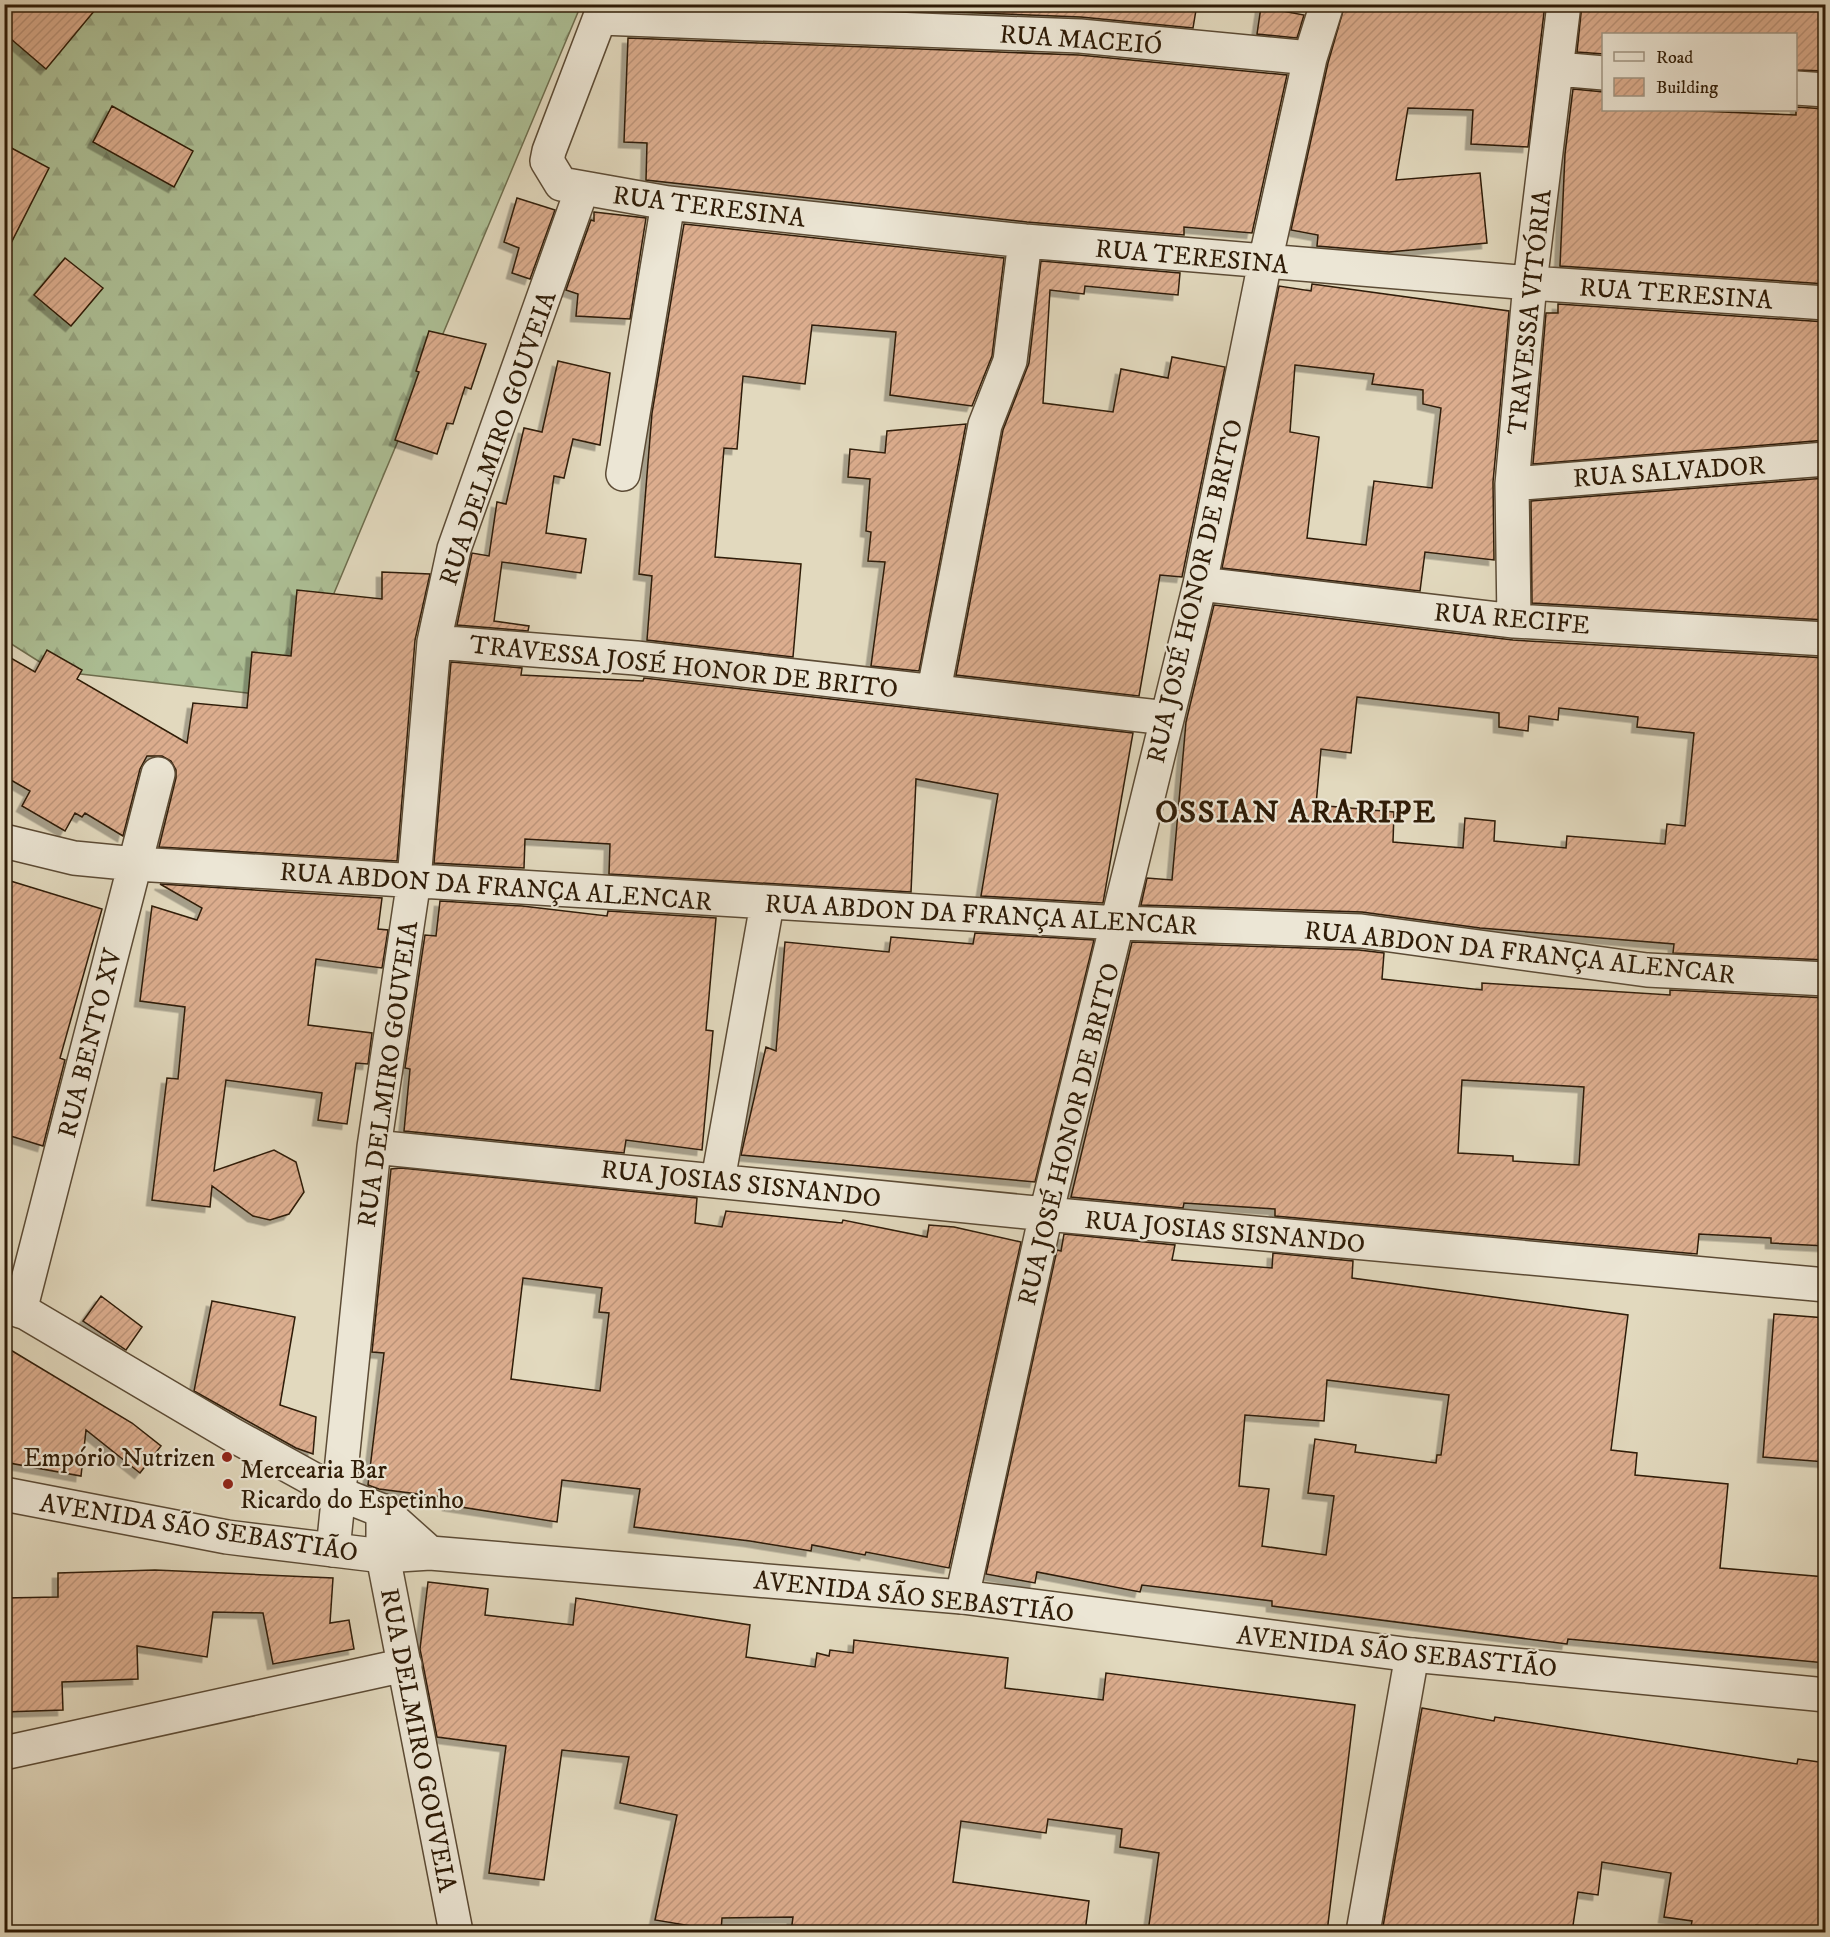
<svg xmlns="http://www.w3.org/2000/svg" width="1830" height="1937" font-family="'IM FELL DW Pica',serif">
	<style>
		.forest { fill: url(#forest-firs); stroke: #6e6e4e; stroke-width: 1.5 }
		.building { fill: url(#building-hatch); stroke: #2f1c07; stroke-width: 1.5; fill-rule: evenodd; filter: url(#shadow) }
		.lines { fill: none; stroke-linecap: round; stroke-linejoin: round }
		.minor-casing { stroke: #5c4b35; stroke-width: 36 }
		.tertiary-casing { stroke: #5c4b35; stroke-width: 36 }
		.minor { stroke: #ece6d5; stroke-width: 33 }
		.tertiary { stroke: #ece6d5; stroke-width: 33 }
		.poi-dot { fill: #8f2418; stroke: #ece6d5; stroke-width: 2 }
		.labels { text-anchor: middle; stroke-width: 4.5; stroke-linejoin: round; paint-order: stroke }
		.street-label { font-size: 26px; fill: #2f1c07; stroke: #ece6d5 }
		.poi-label { font-size: 26px; fill: #2f1c07; stroke: #ece6d5; text-anchor: end }
		.district-label { font-size: 32px; font-weight: bold; letter-spacing: 1.5px; fill: #2f1c07; stroke: #ece6d5 }
	</style>
	<defs>
		<pattern id="forest-firs" width="22" height="20" patternUnits="userSpaceOnUse" patternTransform="scale(1.5)"><rect width="22" height="20" fill="#adc096"/><path d="M5 1l3.5 6h-7zM16 11l3.5 6h-7z" fill="#95a480"/></pattern>
		<pattern id="building-hatch" width="6" height="6" patternUnits="userSpaceOnUse" patternTransform="scale(1.5)"><rect width="6" height="6" fill="#dcad8e"/><path d="M-1 1l2-2M0 6l6-6M5 7l2-2" fill="none" stroke="#bd9479"/></pattern>
		<filter id="shadow"><feDropShadow dx="-5.5" dy="5.5" stdDeviation="0" flood-color="#0004"/></filter>
	</defs>
	<rect width="100%" height="100%" fill="#e2d9be"/>
	<filter id="stains"><feTurbulence type="fractalNoise" baseFrequency=".00333" numOctaves="4"/><feColorMatrix values="0 0 0 0 .2 0 0 0 0 .09 0 0 0 0 .02 0 0 0 .5 -.17"/></filter>
	<radialGradient id="worn" r=".72"><stop offset=".6" stop-color="#630" stop-opacity="0"/><stop offset="1" stop-color="#630" stop-opacity=".3"/></radialGradient>
	<path class="forest" d="M4,5H581L290,698L54,671L5,640Z"/>
	<path class="building" d="M15,4H100L46,69L4,33V17Z
		M740,4H1197L1193,28L1081,17Z
		M1345,4H1545L1528,147L1471,144L1473,110L1408,108L1396,180L1480,173L1487,243L1389,252L1317,246L1318,235L1291,230L1328,63Z
		M1582,4H1826V71L1796,70V34H1604V54L1577,52Z
		M1261,7L1304,15L1297,38L1257,34Z
		M628,38L1079,55L1287,75L1252,233L1184,227V235L1027,222L646,180L647,143L624,142Z
		M1573,89L1604,92V110H1676L1796,115V107L1826,109V284L1560,266L1565,154Z
		M112,106L193,151L174,187L93,142Z
		M4,144L49,168L4,257Z
		M517,198L555,210L530,279L512,273L519,248L504,242Z
		M594,212L646,218L630,319L576,316L578,294L566,290L591,220L594,221Z
		M684,224L1004,258L992,356L972,406L890,395L896,332L812,325L805,384L743,376L737,449L724,448L715,557L801,564L793,657L647,640L652,576L639,574L652,413Z
		M65,258L103,288L71,326L34,295Z
		M1041,261L1180,273L1178,295L1085,286L1084,294L1050,290L1043,403L1113,412L1121,369L1168,378L1172,357L1225,367L1182,577L1160,575L1139,696L956,675L1003,430L1029,363Z
		M1312,284L1509,311L1493,482L1494,560L1425,552L1420,591L1222,568L1279,286L1311,291ZM1295,365L1374,374L1372,384L1423,390V404L1441,408L1432,488L1374,481L1366,545L1307,538L1319,437L1290,432Z
		M1558,304L1826,322V440L1533,464L1546,313H1558Z
		M429,331L486,344L471,389L465,387L453,424L447,423L437,454L395,440L419,372L416,371Z
		M558,361L610,373L600,445L573,439L564,478L554,476L546,533L586,539L581,573L502,562L494,621L529,626L528,631L457,625L472,553L489,556L497,502L506,504L524,428L542,432Z
		M966,424L919,671L871,666L885,562L868,561L871,532L866,531L870,479L848,477L850,449L885,453L887,431Z
		M1826,478V620L1532,603L1531,501Z
		M382,572L430,574L415,640L397,861L159,847L176,778V770L171,761L162,756H147L140,769L123,836L85,813L82,817L75,813L65,831L22,806L30,791L4,776V654L35,672L47,650L82,670L77,679L187,743L193,703L247,708L252,652L291,656L297,590L382,599Z
		M1214,605L1513,640L1826,658V960L1673,953L1674,944L1480,928L1362,912L1141,905L1147,878L1172,880L1186,722ZM1357,697L1499,713V727L1528,731L1529,716L1558,720L1559,708L1638,717L1637,727L1694,733L1685,826L1667,824L1665,844L1567,836L1566,848L1494,841L1495,821L1465,818L1463,848L1393,842L1394,812L1316,805L1321,749L1351,753Z
		M451,662L522,668L521,675L643,681L644,678L1133,733L1103,903L981,896L998,794L916,779L911,892L609,874L610,844L525,839L524,868L434,863Z
		M4,879L102,909L60,1058L65,1060L43,1146L4,1134Z
		M160,884L382,898L378,929L388,930L382,968L316,959L308,1025L372,1033L368,1064L356,1063L347,1124L318,1120L322,1093L226,1080L214,1171L274,1150L296,1162L304,1192L289,1214L270,1220L253,1216L212,1186L210,1207L152,1200L167,1078L178,1079L185,1007L140,1001L152,906L197,920L202,908Z
		M440,901L522,906L607,916L608,911L716,918L706,1030L713,1031L702,1150L626,1140L624,1153L404,1131L410,1069L405,1068L425,935L436,936Z
		M975,933L1094,940L1035,1182L741,1155L766,1047L776,1051L785,942L889,952L891,937L973,944Z
		M1132,942L1359,950L1384,953L1382,979L1482,990V983L1670,995V990L1826,998V1246L1771,1243V1238L1699,1234L1697,1254L1275,1216V1209L1184,1203L1183,1208L1071,1197ZM1462,1080L1584,1087L1579,1165L1513,1161V1156L1458,1153Z
		M401,1168L697,1198L695,1223L722,1227L726,1211L842,1223L843,1220L927,1237L929,1225L954,1227L1021,1242L949,1568L866,1552L865,1555L812,1545L811,1551L750,1541L634,1527L640,1489L562,1480L557,1522L448,1505L449,1498L379,1489L368,1485L384,1353L372,1352L391,1169ZM523,1278L602,1288L599,1312L609,1313L600,1391L511,1379Z
		M1064,1234L1175,1245L1172,1260L1272,1268L1273,1253L1353,1261L1352,1278L1628,1315L1611,1450L1637,1453L1635,1475L1728,1484L1720,1568L1826,1577V1663L1568,1639L1567,1644L1272,1606V1601L1142,1585L1140,1592L1037,1572L1035,1583L986,1574L1057,1250L1061,1251ZM1327,1380L1449,1395L1441,1455H1437L1436,1463L1355,1452L1356,1445L1315,1439L1308,1493L1334,1496L1326,1555L1262,1546L1269,1489L1239,1486L1245,1415L1324,1421Z
		M101,1296L142,1327L126,1350L83,1321Z
		M212,1301L295,1317L280,1405L316,1417L313,1454L296,1448L194,1391Z
		M1774,1314L1826,1318V1462L1763,1457Z
		M4,1346L132,1423L161,1446L140,1473L86,1430L81,1476L4,1462Z
		M155,1570L333,1578L330,1623L349,1620L354,1649L273,1664L263,1613L213,1612L207,1657L137,1646L138,1679L62,1682L63,1710L4,1712V1598L58,1597V1573Z
		M428,1582L488,1589L485,1615L573,1625L576,1598L750,1625L746,1657L815,1667L817,1653L829,1656L830,1650L853,1653L854,1640L1008,1658L1005,1688L1103,1700L1106,1673L1355,1705L1327,1932H1148L1159,1853L1120,1847L1122,1829L1048,1819L1046,1833L961,1821L953,1882L1089,1901L1085,1932H910L868,1927L867,1932H791L793,1917L722,1918L721,1931L655,1920L677,1815L620,1803L629,1757L562,1750L544,1880L489,1873L506,1746L437,1737L420,1649Z
		M1422,1708L1494,1721L1495,1717L1797,1764L1798,1759L1826,1763V1932H1806L1756,1925L1755,1932H1690L1692,1921L1664,1917L1671,1873L1602,1862L1598,1895L1578,1892L1572,1932H1382Z"/>
	<g class="lines">
		<defs>
			<path id="minor" d="M605,4L549,151L547,161L561,184L668,203L1025,241L1530,283L1826,303
				M600,18L1080,36L1310,58
				M1557,69L1604,73
				M1796,88L1826,90
				M623,474L668,203
				M1512,484L1826,459
				M1200,584L1514,621L1826,639
				M1514,621L1512,484L1530,283L1564,4
				M434,642L636,658L1167,718
				M934,690L985,425L1010,361L1025,241
				M4,841L74,858L136,864L1119,923L1361,931L1647,970L1826,979
				M374,1147L1046,1214L1826,1285
				M718,1180L767,904
				M20,1311L158,774
				M383,1511V1556L456,1932
				M333,1550L374,1147L414,880L434,642L454,549L582,189
				M962,1597L1046,1214L1200,584L1265,262L1310,58L1327,4
				M4,1753L405,1665
				M1363,1932L1412,1655"/>
			<path id="tertiary" d="M4,1300L231,1434L340,1494L383,1511L430,1553
				M4,1494L227,1537L383,1556L430,1553L962,1597L1412,1655L1826,1695"/>
		</defs>
		<use href="#minor" class="minor-casing"/>
		<use href="#tertiary" class="tertiary-casing"/>
		<use href="#minor" class="minor"/>
		<use href="#tertiary" class="tertiary"/>
	</g>
	<g class="poi-dot">
		<circle cx="227" cy="1457" r="6"/>
		<circle cx="228" cy="1484" r="6"/>
	</g>
	<g class="labels">
		<g class="street-label">
			<text transform="translate(1081 39) rotate(4)" y="9">RUA MACEIÓ</text>
			<text transform="translate(709 206) rotate(7)" y="9">RUA TERESINA</text>
			<text transform="translate(1192 256) rotate(5)" y="9">RUA TERESINA</text>
			<text transform="translate(1676 293) rotate(4)" y="9">RUA TERESINA</text>
			<text transform="translate(1529 312) rotate(-84)" y="9">TRAVESSA VITÓRIA</text>
			<text transform="translate(497 438) rotate(-71)" y="9">RUA DELMIRO GOUVEIA</text>
			<text transform="translate(1669 471) rotate(-4)" y="9">RUA SALVADOR</text>
			<text transform="translate(1194 591) rotate(-77)" y="9">RUA JOSÉ HONOR DE BRITO</text>
			<text transform="translate(1512 618) rotate(5)" y="9">RUA RECIFE</text>
			<text transform="translate(684 666) rotate(6)" y="9">TRAVESSA JOSÉ HONOR DE BRITO</text>
			<text transform="translate(496 886) rotate(4)" y="9">RUA ABDON DA FRANÇA ALENCAR</text>
			<text transform="translate(981 914) rotate(3)" y="9">RUA ABDON DA FRANÇA ALENCAR</text>
			<text transform="translate(1520 952) rotate(6)" y="9">RUA ABDON DA FRANÇA ALENCAR</text>
			<text transform="translate(89 1043) rotate(-76)" y="9">RUA BENTO XV</text>
			<text transform="translate(387 1074) rotate(-82)" y="9">RUA DELMIRO GOUVEIA</text>
			<text transform="translate(1068 1134) rotate(-76)" y="9">RUA JOSÉ HONOR DE BRITO</text>
			<text transform="translate(741 1183) rotate(6)" y="9">RUA JOSIAS SISNANDO</text>
			<text transform="translate(1225 1231) rotate(5)" y="9">RUA JOSIAS SISNANDO</text>
			<text transform="translate(199 1527) rotate(9)" y="9">AVENIDA SÃO SEBASTIÃO</text>
			<text transform="translate(914 1596) rotate(6)" y="9">AVENIDA SÃO SEBASTIÃO</text>
			<text transform="translate(1397 1651) rotate(6)" y="9">AVENIDA SÃO SEBASTIÃO</text>
			<text transform="translate(419 1740) rotate(79)" y="9">RUA DELMIRO GOUVEIA</text>
		</g>
		<g class="poi-label">
			<text x="215" y="1466">Empório Nutrizen</text>
			<text x="240" y="1478" text-anchor="start">Mercearia Bar<tspan x="240" dy="30">Ricardo do Espetinho</tspan></text>
		</g>
		<g class="district-label">
			<text x="1296" y="822">OSSIAN ARARIPE</text>
		</g>
	</g>
	<rect width="1830" height="1937" fill="none" stroke="#e2d9be" stroke-width="24"/>
	<rect x="6" y="6" width="1818" height="1925" fill="none" stroke="#2f1c07" stroke-width="3"/>
	<rect x="12" y="12" width="1806" height="1913" fill="none" stroke="#2f1c07" stroke-width="1.5"/>
	<rect x="1602" y="33" width="195" height="78" fill="#ece6d5" stroke="#a09583" stroke-width="1.5"/>
	<rect x="1614" y="52" width="30" height="9" fill="#ece6d5" stroke="#a09583" stroke-width="1.5"/>
	<text x="1656" y="63" font-size="18" fill="#2f1c07">Road</text>
	<rect x="1614" y="78" width="30" height="18" fill="url(#building-hatch)" stroke="#a09583" stroke-width="1.5"/>
	<text x="1656" y="93" font-size="18" fill="#2f1c07">Building</text>
	<rect width="100%" height="100%" filter="url(#stains)"/>
	<rect width="100%" height="100%" fill="url(#worn)"/>
</svg>
